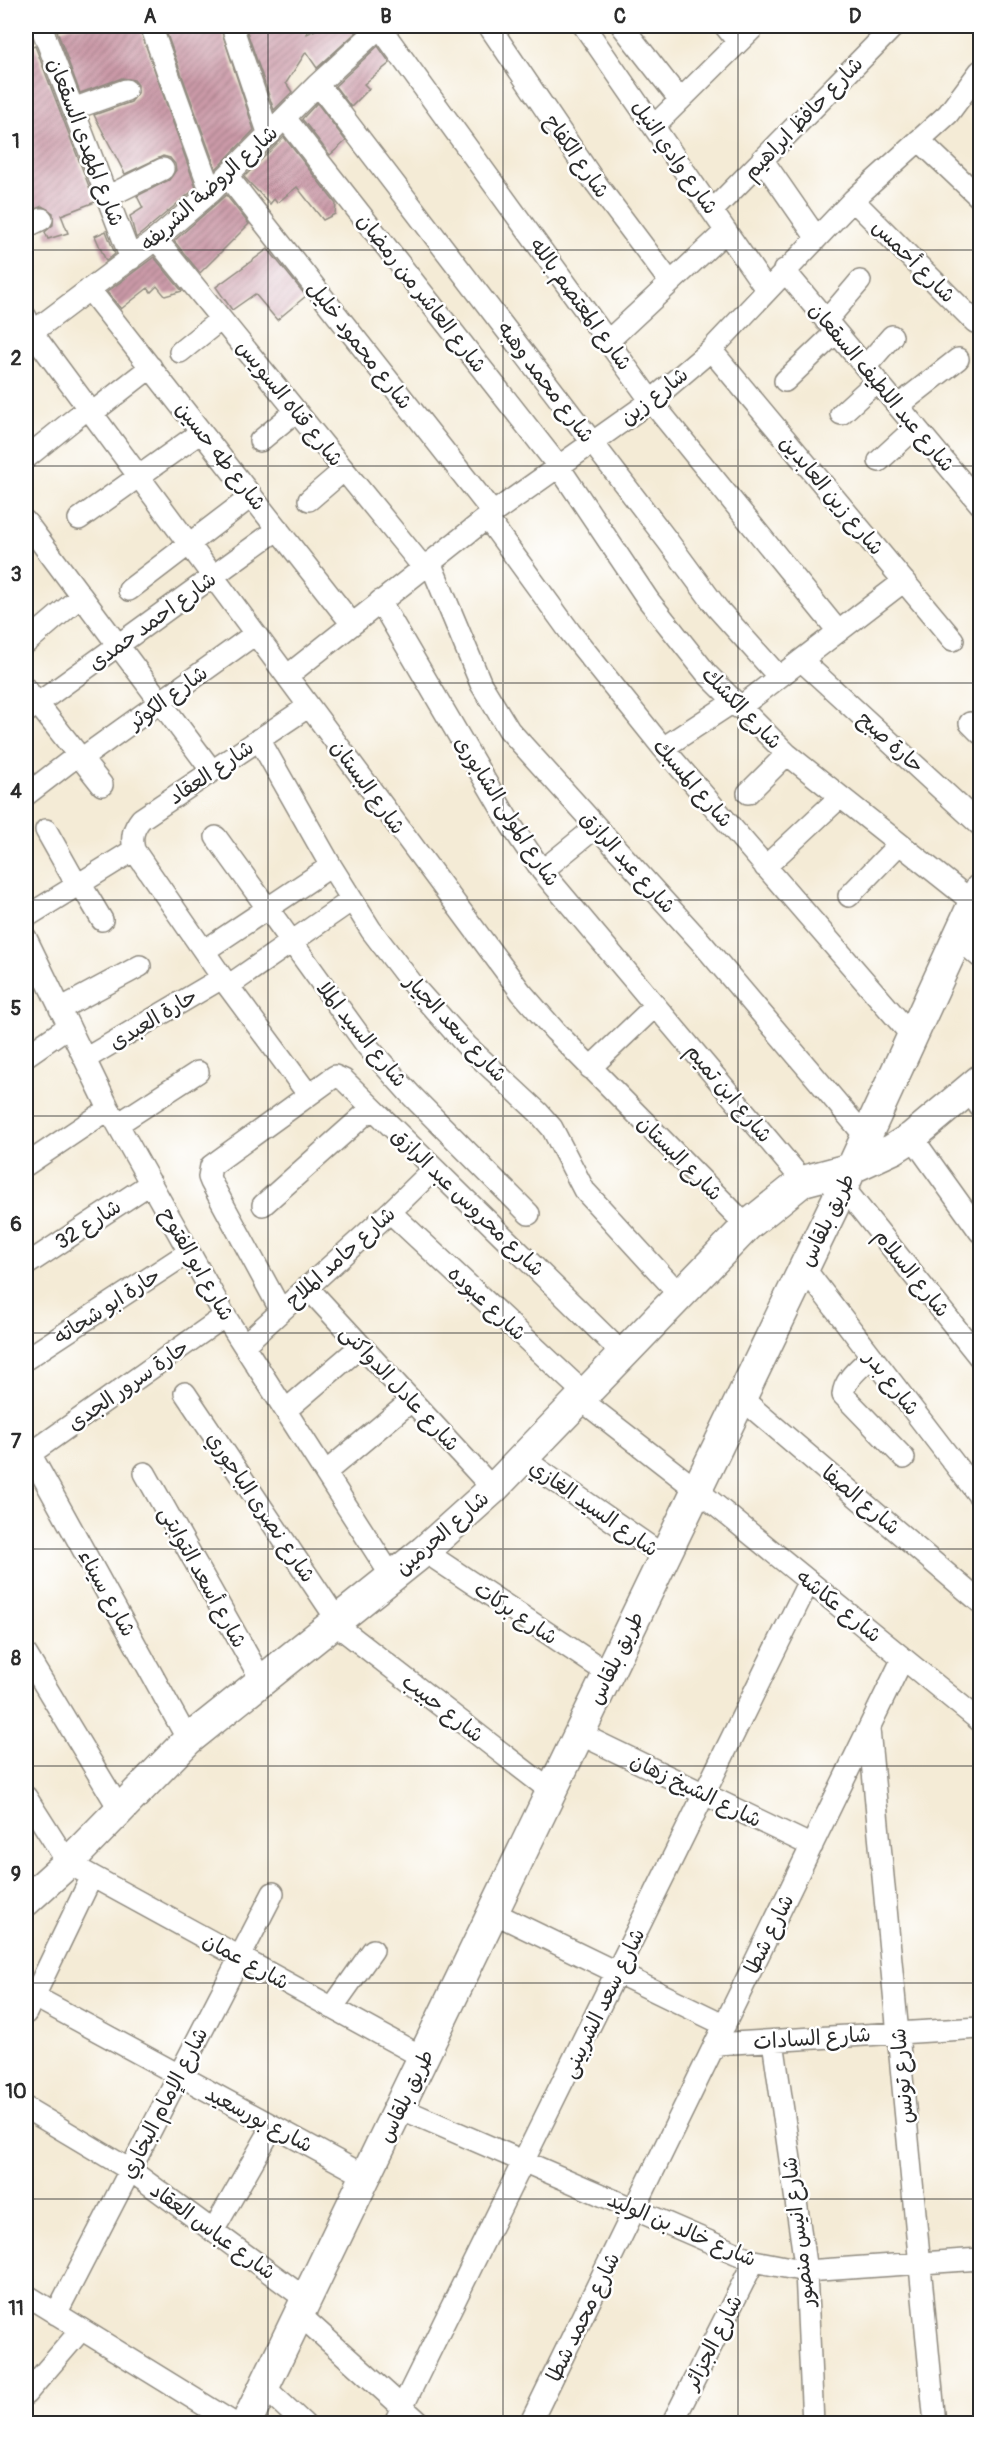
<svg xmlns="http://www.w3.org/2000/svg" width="1006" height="2449" font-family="Pangolin,'Playpen Sans Arabic',sans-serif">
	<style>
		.building { fill: url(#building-hatch) }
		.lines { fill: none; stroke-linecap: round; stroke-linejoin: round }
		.street-casing { stroke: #908b80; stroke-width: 24 }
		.secondary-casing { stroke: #908b80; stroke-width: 33 }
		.street { stroke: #fff; stroke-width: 21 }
		.secondary { stroke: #fff; stroke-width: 30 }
		.grid { fill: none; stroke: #2b2b2b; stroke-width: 1.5; stroke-opacity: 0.55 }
		.labels { text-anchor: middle; stroke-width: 5; stroke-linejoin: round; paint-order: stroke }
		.street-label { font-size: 21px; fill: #2b2b2b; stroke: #fff }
		.neatline { fill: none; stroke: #2b2b2b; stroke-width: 2 }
		.grid-label { font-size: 20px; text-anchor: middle; font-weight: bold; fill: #2b2b2b }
	</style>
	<defs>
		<pattern id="building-hatch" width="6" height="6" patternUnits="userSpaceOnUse" patternTransform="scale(1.5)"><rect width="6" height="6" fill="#cb9aa8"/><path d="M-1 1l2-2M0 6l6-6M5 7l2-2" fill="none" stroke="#a57e89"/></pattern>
	</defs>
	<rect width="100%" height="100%" fill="#fff"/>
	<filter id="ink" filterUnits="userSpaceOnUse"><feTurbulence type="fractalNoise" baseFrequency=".0167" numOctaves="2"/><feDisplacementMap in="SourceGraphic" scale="12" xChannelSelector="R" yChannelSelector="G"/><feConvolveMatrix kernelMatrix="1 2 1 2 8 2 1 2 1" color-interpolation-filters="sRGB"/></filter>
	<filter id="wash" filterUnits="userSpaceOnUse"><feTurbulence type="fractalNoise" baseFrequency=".008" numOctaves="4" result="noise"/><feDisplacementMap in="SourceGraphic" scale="24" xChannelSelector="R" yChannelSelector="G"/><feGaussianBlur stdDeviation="1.35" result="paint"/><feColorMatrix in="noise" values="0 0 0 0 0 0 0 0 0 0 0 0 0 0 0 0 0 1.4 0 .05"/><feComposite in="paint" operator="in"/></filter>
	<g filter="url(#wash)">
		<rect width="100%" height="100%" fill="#f4ebd6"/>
		<g id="blocks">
			<path class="building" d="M70,26H139L196,188L136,238L130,216L143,208L137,196L169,180L176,170L175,164L170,158L163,156L125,174L94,115L131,102L138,93V85L134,80L122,78L80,93L57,31Z
				M164,26H220L254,130L216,169Z
				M245,26H306L307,34L324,26H363L317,68L306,52L286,83L292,92L274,110Z
				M35,46L95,202L61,215L68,233L48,239L45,232L53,225V213L42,206L26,213V165L32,162L26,144V49Z
				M378,46L390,63L364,84L369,89L351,107L335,86Z
				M317,103L346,141L330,155L302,119Z
				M284,137L336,204L335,214L323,220L297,187L277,203L274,199L270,204L244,177Z
				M226,195L249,224L200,273L174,241Z
				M106,231L115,254L106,261L95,236Z
				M268,249L306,296L277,320L255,294L232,310L216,287Z
				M154,257L182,291L165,296L157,286L151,292L148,288L121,309L107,292Z"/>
		</g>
	</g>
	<g filter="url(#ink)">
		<use href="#blocks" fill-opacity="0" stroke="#908b80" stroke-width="1.5"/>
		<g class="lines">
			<defs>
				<path id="street" d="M41,26L131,259
					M151,26L211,192
					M232,26L269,135
					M379,26L651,401L838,631
					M489,26L592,178L670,282
					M584,26L766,289
					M622,26L680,100
					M725,26L738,42
					M318,84L667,540L717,608L779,677
					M73,109L126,90
					M285,118L559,467L649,601L707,674L787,754L974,903
					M654,126L755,26
					M919,140L980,198
					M762,159L816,237
					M228,177L493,513
					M107,197L163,169
					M853,200L975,322
					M712,211L894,26
					M26,227L42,219
					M156,239L423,567
					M784,270L980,504
					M89,289L352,624
					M26,317L31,331L521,992L555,1031L747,1226
					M826,321L860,281
					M26,337L156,239L211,192L318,84L381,26
					M608,341L726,231
					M711,350L953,640
					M180,352L221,319
					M865,367L892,336
					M785,381L836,332
					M898,406L958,359
					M92,413L151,367
					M841,414L877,381
					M260,441L296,411
					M26,458L88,408
					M879,461L916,427
					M309,500L344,470
					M487,518L570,632L663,748L912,1036
					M79,519L201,432
					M26,522L212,771
					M430,562L481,684L509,730L700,941L866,1137
					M129,590L252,496
					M380,601L511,825L542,871L803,1181
					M26,643L81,596
					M801,660L980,825
					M287,676L493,513L651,401L711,350L853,200L948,114L980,71
					M26,689L102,785
					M739,708L904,581
					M26,712L278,529
					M970,723L980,733
					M259,739L331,866L371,930L417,990L467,1046L538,1112L552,1128L584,1190L680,1295
					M663,748L733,702
					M81,759L255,634
					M748,793L787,754
					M26,795L78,755
					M46,830L77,885
					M216,837L367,1046L411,1095L529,1214
					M765,867L840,797
					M542,871L596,827
					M80,883L102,920
					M849,896L899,844
					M26,917L134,850
					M26,938L109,1109L225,1316L392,1577
					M958,938L980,957
					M204,951L331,866
					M228,986L352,900
					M60,1009L140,966
					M26,1056L69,1026
					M85,1059L222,978
					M590,1068L655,1006
					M969,1090L980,1107
					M308,1094L228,986L134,850C131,837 133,829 141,819L309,706
					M118,1124L198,1072
					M912,1137L980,1232
					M26,1165L109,1109
					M843,1187L980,1358
					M263,1205L372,1108
					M390,1212L585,1394
					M26,1265L151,1183
					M804,1268L980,1497
					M307,1287L493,1489
					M281,1311L211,1182L209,1177L211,1166L335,1076L344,1080L623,1354
					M244,1345L390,1212L434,1169
					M871,1357C861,1367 844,1379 843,1395L904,1458
					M26,1359L189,1252
					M185,1393L338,1621
					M741,1398L980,1602
					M580,1399L697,1490L980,1721
					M286,1410L361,1346
					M26,1446L188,1740
					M30,1454L225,1316
					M522,1458L665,1557
					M326,1472L411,1401
					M145,1473L262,1681
					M424,1551L609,1674
					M334,1623L552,1792
					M26,1654L120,1810
					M869,1729L935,2424
					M580,1734L812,1846
					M26,1797L68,1863L424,2058
					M494,1913L725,2025
					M26,1992L367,2177
					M332,2008L373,1950
					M26,2013L92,1876
					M773,2041L806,2271L813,2424
					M716,2044L980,2028
					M26,2108L130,2170L307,2300
					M400,2108L754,2261L806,2271L980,2259
					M213,2231L273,2126
					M26,2295L235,2424
					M56,2314L273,1893
					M300,2315L421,2424
					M264,2387L304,2424
					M26,2394L81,2330
					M394,2424L809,1581
					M530,2424L903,1658
					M672,2424L754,2261"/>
				<path id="secondary" d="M26,1901L68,1863L188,1740L424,1551L493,1489L747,1226L803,1181L852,1168L893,1149L912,1137L980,1080
					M246,2424L843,1187L980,889"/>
			</defs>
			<use href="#street" class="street-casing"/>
			<use href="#secondary" class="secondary-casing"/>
			<use href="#street" class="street"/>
			<use href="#secondary" class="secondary"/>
		</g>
	</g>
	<path class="grid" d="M268,26V2424M503,26V2424M738,26V2424M26,250H980M26,466H980M26,683H980M26,900H980M26,1116H980M26,1333H980M26,1549H980M26,1766H980M26,1983H980M26,2199H980"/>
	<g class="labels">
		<g class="street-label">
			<text transform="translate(803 118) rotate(-46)" y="7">شارع حافظ ابراهيم</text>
			<text transform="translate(86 142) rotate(69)" y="7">شارع المهدى السقعان</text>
			<text transform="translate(577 156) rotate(55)" y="7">شارع الكفاح</text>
			<text transform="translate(675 157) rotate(55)" y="7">شارع وادي النيل</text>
			<text transform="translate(209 188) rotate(-42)" y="7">شارع الروضة الشريفه</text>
			<text transform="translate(914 261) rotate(45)" y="7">شارع أحمس</text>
			<text transform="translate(422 293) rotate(52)" y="7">شارع العاشر من رمضان</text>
			<text transform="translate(581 304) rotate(54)" y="7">شارع المعتصم بالله</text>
			<text transform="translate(360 345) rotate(52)" y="7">شارع محمود خليل</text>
			<text transform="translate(546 382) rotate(53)" y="7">شارع محمد وهبه</text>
			<text transform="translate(882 387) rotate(50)" y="7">شارع عبد اللطيف السقعان</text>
			<text transform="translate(654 396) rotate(-38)" y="7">شارع زين</text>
			<text transform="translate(290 403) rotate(51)" y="7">شارع قناه السويس</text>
			<text transform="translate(221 456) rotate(52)" y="7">شارع طه حسين</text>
			<text transform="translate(832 495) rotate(50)" y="7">شارع زين العابدين</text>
			<text transform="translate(152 621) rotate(-36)" y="7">شارع احمد حمدى</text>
			<text transform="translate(168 697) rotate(-36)" y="7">شارع الكوثر</text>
			<text transform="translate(742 708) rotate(46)" y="7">شارع الكشك</text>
			<text transform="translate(891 742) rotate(42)" y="7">حارة صبح</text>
			<text transform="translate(211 772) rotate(-34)" y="7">شارع العقاد</text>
			<text transform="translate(693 783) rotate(49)" y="7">شارع المسبك</text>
			<text transform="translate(368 787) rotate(54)" y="7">شارع البستان</text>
			<text transform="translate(507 811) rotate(57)" y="7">شارع المولى الشابورى</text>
			<text transform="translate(628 862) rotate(48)" y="7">شارع عبد الرازق</text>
			<text transform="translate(153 1019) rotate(-31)" y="7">حارة العبدى</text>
			<text transform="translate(456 1028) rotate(47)" y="7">شارع سعد الجيار</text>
			<text transform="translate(362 1034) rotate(51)" y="7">شارع السيد الملا</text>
			<text transform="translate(729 1093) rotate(50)" y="7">شارع ابن تميم</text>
			<text transform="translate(680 1158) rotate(45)" y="7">شارع البستان</text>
			<text transform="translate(468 1202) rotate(44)" y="7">شارع محروس عبد الرازق</text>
			<text transform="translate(827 1220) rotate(-64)" y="7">طريق بلقاس</text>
			<text transform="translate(88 1224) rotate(-33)" y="7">شارع 32</text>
			<text transform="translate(340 1257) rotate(-42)" y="7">شارع حامد الملاح</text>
			<text transform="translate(197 1264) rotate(60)" y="7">شارع ابو الفتوح</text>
			<text transform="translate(912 1273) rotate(51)" y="7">شارع السلام</text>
			<text transform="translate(487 1303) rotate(43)" y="7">شارع عبوده</text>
			<text transform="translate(107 1306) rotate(-33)" y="7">حارة ابو شحاته</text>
			<text transform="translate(892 1383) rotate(52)" y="7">شارع بدر</text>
			<text transform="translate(128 1385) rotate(-35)" y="7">حارة سرور الجدى</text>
			<text transform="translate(400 1388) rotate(47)" y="7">شارع عادل الدواكنى</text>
			<text transform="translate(861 1500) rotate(40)" y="7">شارع الصفا</text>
			<text transform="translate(261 1507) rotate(56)" y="7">شارع نصرى الباجوري</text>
			<text transform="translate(594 1508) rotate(35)" y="7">شارع السيد الغازي</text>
			<text transform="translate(442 1533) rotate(-41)" y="7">شارع الحرمين</text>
			<text transform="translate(203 1577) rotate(61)" y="7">شارع أسعد التوابتى</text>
			<text transform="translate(107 1593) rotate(61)" y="7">شارع سيناء</text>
			<text transform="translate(839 1606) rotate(39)" y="7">شارع عكاشه</text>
			<text transform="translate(516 1613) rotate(34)" y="7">شارع بركات</text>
			<text transform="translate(616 1658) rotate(-64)" y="7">طريق بلقاس</text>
			<text transform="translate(443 1708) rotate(38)" y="7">شارع حبيب</text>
			<text transform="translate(696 1790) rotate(26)" y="7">شارع الشيخ زهان</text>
			<text transform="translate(769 1934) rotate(-64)" y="7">شارع شطا</text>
			<text transform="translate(246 1961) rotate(29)" y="7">شارع عمان</text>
			<text transform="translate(603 2003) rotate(-64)" y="7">شارع سعد الشربينى</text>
			<text transform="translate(812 2038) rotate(-4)" y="7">شارع السادات</text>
			<text transform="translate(902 2076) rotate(-95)" y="7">شارع تونس</text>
			<text transform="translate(406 2096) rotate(-64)" y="7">طريق بلقاس</text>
			<text transform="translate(164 2103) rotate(-63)" y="7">شارع الإمام البخاري</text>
			<text transform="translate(259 2119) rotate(28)" y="7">شارع بورسعيد</text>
			<text transform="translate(682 2229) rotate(23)" y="7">شارع خالد بن الوليد</text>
			<text transform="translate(213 2231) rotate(36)" y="7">شارع عباس العقاد</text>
			<text transform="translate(798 2232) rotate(-97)" y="7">شارع انيس منصور</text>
			<text transform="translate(583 2317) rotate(-64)" y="7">شارع محمد شطا</text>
			<text transform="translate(713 2342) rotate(-63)" y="7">شارع الجزائر</text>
		</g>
	</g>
	<rect width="1006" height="2449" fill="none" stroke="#fff" stroke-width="66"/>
	<rect x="33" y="33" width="940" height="2383" class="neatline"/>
	<g class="grid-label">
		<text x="150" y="23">A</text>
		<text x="386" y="23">B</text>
		<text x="620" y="23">C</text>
		<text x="855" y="23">D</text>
		<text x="16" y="148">1</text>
		<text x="16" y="365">2</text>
		<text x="16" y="581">3</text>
		<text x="16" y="798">4</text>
		<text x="16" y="1015">5</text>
		<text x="16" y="1231">6</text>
		<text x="16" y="1448">7</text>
		<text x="16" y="1665">8</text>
		<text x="16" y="1881">9</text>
		<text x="16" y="2098">10</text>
		<text x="16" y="2315">11</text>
	</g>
</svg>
